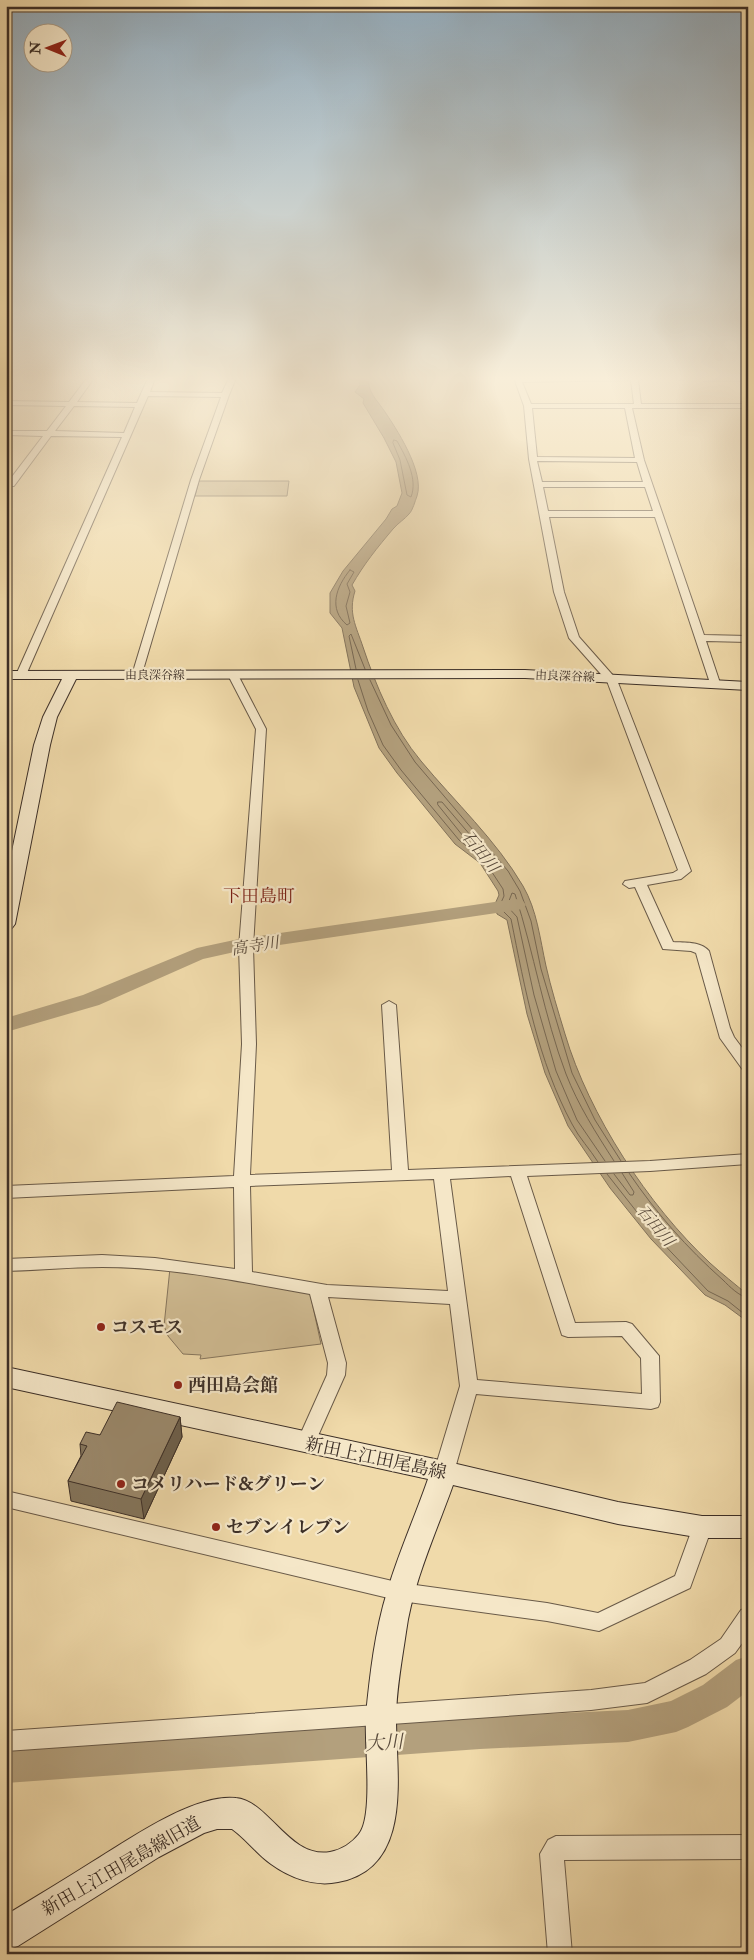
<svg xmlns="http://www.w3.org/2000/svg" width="754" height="1960" font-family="'IM FELL Double Pica','Noto Serif JP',serif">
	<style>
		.green { fill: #d1bd94; stroke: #86765e }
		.water { fill: #b3a07d; stroke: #83735b }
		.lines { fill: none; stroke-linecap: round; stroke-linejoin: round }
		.shore { stroke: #786852; stroke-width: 1 }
		.river { fill: #b3a07d; fill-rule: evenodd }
		.street-casing { stroke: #695a48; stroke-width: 2 }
		.secondary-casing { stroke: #3c2f27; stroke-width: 2 }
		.street { fill: #f5e7c8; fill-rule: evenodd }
		.secondary { fill: #f5e7c8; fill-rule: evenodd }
		.wall { fill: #84755c; stroke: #3c2f27 }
		.shaded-wall { fill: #6c5f4b; stroke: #3c2f27 }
		.building { fill: #9a886b; stroke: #3c2f27 }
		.poi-dot { fill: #8f2418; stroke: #f5e7c8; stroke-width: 2 }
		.labels { text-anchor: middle; stroke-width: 4.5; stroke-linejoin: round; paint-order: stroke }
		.far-street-label { font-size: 12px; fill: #3c2f27; stroke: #f5e7c8 }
		.water-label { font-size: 16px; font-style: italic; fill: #5a4b3c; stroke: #f5e7c8 }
		.quarter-label { font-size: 18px; fill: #7a1f14; stroke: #f5e7c8 }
		.near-poi-label { font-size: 18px; font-weight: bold; fill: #3c2f27; stroke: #f5e7c8; text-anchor: start }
		.near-street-label { font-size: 18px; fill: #3c2f27; stroke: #f5e7c8 }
		.near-water-label { font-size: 19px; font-style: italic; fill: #5a4b3c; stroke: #f5e7c8 }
	</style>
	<rect width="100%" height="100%" fill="#f0daaa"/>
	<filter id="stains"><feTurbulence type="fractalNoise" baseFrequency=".004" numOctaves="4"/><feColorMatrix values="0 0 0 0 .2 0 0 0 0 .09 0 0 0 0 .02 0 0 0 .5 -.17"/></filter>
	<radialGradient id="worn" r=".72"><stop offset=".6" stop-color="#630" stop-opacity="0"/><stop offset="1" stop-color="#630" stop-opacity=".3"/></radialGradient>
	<path class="green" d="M199,481H289L287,496H195Z
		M170,1268L310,1293L321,1344L200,1359L201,1355L183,1354L168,1336L164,1326Z"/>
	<path class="water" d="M359,378H369C367,391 376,399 383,409C396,428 425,472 417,496C415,501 413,510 409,514C405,519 398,523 393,529C377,548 364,564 352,585L355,591C348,613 356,626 363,647C376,686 394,729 421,761C455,802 496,840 523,886C537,910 540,939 546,966C551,988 558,1011 565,1034C589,1115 648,1205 710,1263C722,1274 735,1284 748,1295V1322L725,1305L705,1295L651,1239L610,1188L568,1126L545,1073L527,1014L507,920L497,914L495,904L499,895L498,891L480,863L455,844L397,773L379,748L354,687L342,628L330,613V593L343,571L386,519L392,509L397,506L402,493L396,462L384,438L363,403L364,399L355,392L360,385Z"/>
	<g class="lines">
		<path class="shore" d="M394,440L397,441C406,457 418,479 411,497L407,495L400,460L393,443Z
			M350,570L354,572L347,584L350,592L346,606L350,623L347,625C328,609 336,587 350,570Z
			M356,669L349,636L351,634L365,669
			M358,680L368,711L383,745L401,770L459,840L484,860L503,889L504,896L500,905L502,910L511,919C525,989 538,1061 572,1124C579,1138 590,1149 598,1162
			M370,680L391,725L415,762L508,871L520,891L531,921L541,969L572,1073L595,1120L621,1161
			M438,802H442L471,836V839L463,836L438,805Z
			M605,1161L577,1120L556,1071L534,995L517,917L507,906L512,893L515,894C534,953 544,1016 566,1074C578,1105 596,1133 614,1161
			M629,1173C656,1213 687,1248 723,1280C730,1287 739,1296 748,1298
			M607,1174L655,1235L708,1291L728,1301L748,1317
			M614,1174L630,1195H633L634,1192L622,1173"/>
		<path class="river" d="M516,899L523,901L526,905L523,909L239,951L203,959L99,1005L6,1032V1018L83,995L197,948L239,939Z
			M748,1656V1691L727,1707L688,1727L676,1732L628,1742L480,1749L6,1783V1749L480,1717L628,1710L671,1701L703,1685L736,1660Z"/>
		<defs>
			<path id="street" d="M87,378H94L77,402L137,403L148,378H155L150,392L222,393L229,378H236L229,395L199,480L141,677L137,678L132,675L191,480L221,397L148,396L26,675L21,678L16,675L122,437L51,436L14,486H8V482L43,436L6,435V431H47L66,406L6,405V401L69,402ZM74,406L135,407L124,433L55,431Z
				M514,378H644L638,380L641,404H748V408H632L644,460L704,635L748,636V642L706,641L720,683L719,685L715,686L710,683L655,517H549L564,592L579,637L617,680L691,871L681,879L647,885L673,942C685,943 700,941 709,951L730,1028L734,1037L748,1056V1072L743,1070L720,1038L696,953L691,951L663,949L635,887L629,888L623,884L625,881L673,873L678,870L607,681L569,638L554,592L529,459L524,406ZM631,380L634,404H531L522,382ZM532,408H625L635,458L537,457ZM537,461L637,462L643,482H542ZM543,487H645L653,511H548Z
				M675,378H748V381L678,380Z
				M233,672L238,675L266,729L253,947L256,1044L250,1175L392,1170L382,1005L389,1001L396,1005L408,1170L650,1161L748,1154V1164L650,1171L527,1176L575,1323L626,1322L632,1324L659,1356L660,1402L658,1407L651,1409L476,1394L454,1472L451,1478L444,1480L437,1478L434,1472L460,1386L450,1304L328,1297L346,1363L345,1375L313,1447L306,1450L299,1447L297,1442L327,1375L328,1363L310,1294C242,1282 172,1267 102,1267C70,1267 38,1270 6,1271V1259L102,1255L155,1258L235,1269L234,1187L6,1198V1186L234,1176L242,1044L239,947L256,729L228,675ZM511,1176L562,1335L568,1337L622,1336L641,1358L642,1394L477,1380L450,1179ZM434,1179L448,1291L327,1285L252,1272L250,1186Z
				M6,1491L401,1583L547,1603L598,1613L675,1576L695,1521L702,1519L709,1521L712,1527L690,1588L599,1631L547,1621L401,1601L6,1507Z
				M748,1608V1635L735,1653L706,1674L647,1703L591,1710L6,1751V1731L591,1690L645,1683L690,1660L721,1639L741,1610Z
				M748,1835V1859L564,1860L572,1954H548L540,1854L548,1840L556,1836Z"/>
			<path id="secondary" d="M525,670L748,682V690L525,678L76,679L57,717L50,745L15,924L12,928L6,929V880L34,745L43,717L62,679H6V671Z
				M6,1367L444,1461L618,1502L702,1516H748V1538H702L618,1524L453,1485C437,1530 412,1585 406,1632C402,1660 396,1690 396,1719C396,1774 414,1868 338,1882C315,1887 290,1878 271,1864C257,1854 246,1839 232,1829H217L204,1833L159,1857L18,1946L6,1950V1915C35,1897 64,1880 92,1862C128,1840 194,1793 236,1798C269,1801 289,1859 330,1852C341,1850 352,1843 359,1834C374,1816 364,1741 366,1715C370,1674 375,1631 387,1592C398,1554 415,1517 428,1479L6,1387Z"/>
		</defs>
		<use href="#street" class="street-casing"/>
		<use href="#secondary" class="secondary-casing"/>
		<use href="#street" class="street"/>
		<use href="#secondary" class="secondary"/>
	</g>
	<path class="wall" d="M180,1417L182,1437L144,1519L71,1501L68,1481L81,1456L80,1444L100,1435Z"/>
	<path class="shaded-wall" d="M180,1417L182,1437L144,1519L141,1499Z"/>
	<path class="building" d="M117,1402L180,1417L141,1499L68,1481L87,1446L80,1444L86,1432L100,1435Z"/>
	<linearGradient id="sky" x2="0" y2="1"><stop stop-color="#93acbd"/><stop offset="0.58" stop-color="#f8eed9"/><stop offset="1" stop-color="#f8eed9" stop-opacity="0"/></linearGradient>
	<rect width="754" height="653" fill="url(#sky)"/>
	<g class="poi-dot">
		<circle cx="101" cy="1327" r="5"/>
		<circle cx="178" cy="1385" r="5"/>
		<circle cx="121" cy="1484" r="5"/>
		<circle cx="216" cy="1527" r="5"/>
	</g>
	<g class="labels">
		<g class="far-street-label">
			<text x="155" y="679">由良深谷線</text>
			<text transform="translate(565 676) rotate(2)" y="4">由良深谷線</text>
		</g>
		<g class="water-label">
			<text transform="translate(481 851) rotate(51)" y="6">石田川</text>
			<text transform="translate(255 945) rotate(-9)" y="6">高寺川</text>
			<text transform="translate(656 1225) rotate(50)" y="6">石田川</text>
		</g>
		<g class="quarter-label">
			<text x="259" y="902">下田島町</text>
		</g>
		<g class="near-poi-label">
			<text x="111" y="1333">コスモス</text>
			<text x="188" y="1391">西田島会館</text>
			<text x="131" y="1490">コメリハード&amp;グリーン</text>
			<text x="226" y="1533">セブンイレブン</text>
		</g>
		<g class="near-street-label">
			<text transform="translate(376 1458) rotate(12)" y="6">新田上江田尾島線</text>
			<text transform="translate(121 1866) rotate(-30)" y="6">新田上江田尾島線旧道</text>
		</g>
		<g class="near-water-label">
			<text transform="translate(384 1742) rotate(-4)" y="7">大川</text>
		</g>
	</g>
	<rect width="754" height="1960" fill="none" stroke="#f0daaa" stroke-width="25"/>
	<rect x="8" y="8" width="739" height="1945" fill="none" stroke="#3c2f27" stroke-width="2.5"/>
	<rect x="12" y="12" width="729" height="1935" fill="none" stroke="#3c2f27"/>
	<g transform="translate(48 48) rotate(271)"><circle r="24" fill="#f5e7c8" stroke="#ab9d88"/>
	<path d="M0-4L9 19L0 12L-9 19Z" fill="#8f2418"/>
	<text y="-8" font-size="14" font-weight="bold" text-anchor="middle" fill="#3c2f27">N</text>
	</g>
	<rect width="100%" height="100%" filter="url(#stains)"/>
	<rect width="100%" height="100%" fill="url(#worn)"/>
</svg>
